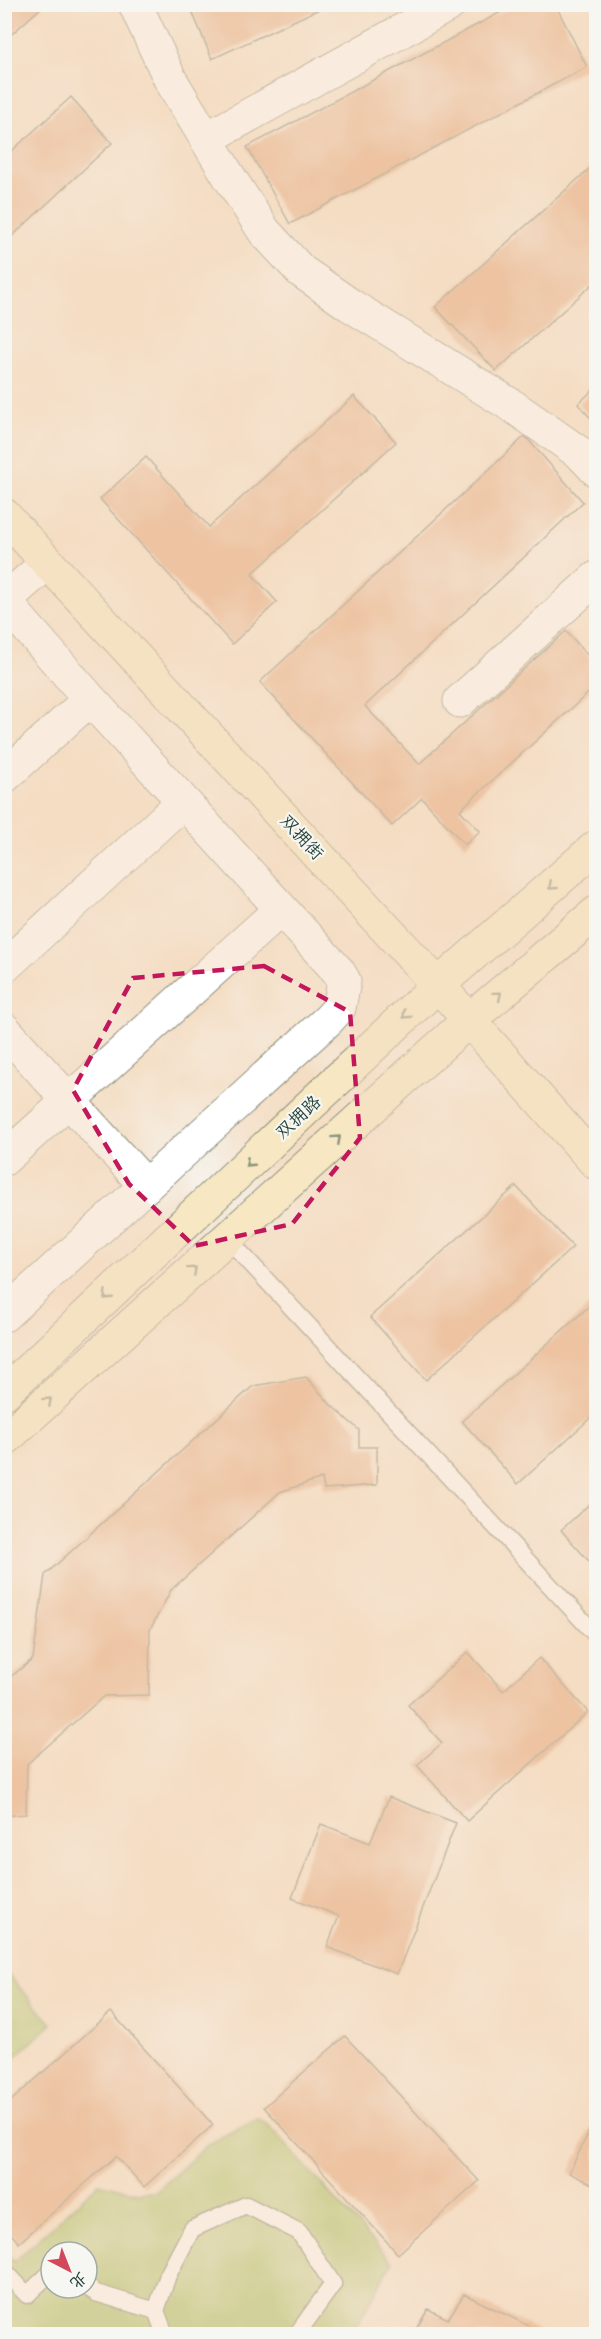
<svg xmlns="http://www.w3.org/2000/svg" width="601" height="2339" font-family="'Architects Daughter','LXGW WenKai TC',sans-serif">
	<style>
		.green { fill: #abc46a; stroke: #65804f; stroke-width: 1.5; fill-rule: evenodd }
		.building { fill: #e4a579 }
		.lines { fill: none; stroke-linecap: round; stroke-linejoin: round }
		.lane-casing { stroke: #8a8d7b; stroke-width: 19 }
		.street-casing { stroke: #8a8d7b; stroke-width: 35 }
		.secondary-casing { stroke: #8a8d7b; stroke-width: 35 }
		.lane { stroke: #fff; stroke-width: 16 }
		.street { stroke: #fff; stroke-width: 33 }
		.secondary { stroke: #f7e8c3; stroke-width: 33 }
		.oneway { stroke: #8b927c }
		.marked { fill: none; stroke: #c2185b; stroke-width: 4.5; stroke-dasharray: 12 8; stroke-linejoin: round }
		.labels { text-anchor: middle; stroke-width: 4.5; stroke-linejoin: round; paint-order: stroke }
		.street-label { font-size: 18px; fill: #1f3d34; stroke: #f6f6f2 }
	</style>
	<rect width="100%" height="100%" fill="#f6f6f2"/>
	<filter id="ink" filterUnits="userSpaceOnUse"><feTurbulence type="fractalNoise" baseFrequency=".0167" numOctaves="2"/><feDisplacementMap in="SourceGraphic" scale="12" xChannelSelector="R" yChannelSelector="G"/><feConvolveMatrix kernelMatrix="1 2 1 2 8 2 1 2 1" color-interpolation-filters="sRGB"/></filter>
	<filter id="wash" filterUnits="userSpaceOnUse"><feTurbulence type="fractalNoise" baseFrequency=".008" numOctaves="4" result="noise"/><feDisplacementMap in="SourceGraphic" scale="24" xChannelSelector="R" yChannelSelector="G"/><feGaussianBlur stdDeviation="1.35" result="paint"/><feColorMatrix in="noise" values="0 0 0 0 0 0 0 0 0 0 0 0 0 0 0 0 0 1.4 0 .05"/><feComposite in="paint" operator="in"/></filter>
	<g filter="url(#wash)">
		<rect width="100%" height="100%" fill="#f4ddc2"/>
		<path class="green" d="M5,1971L52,2024L5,2066H4Z
			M257,2118L269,2126L392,2262L352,2334H5L4,2251L14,2262L99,2183L137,2193L156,2192L207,2145ZM51,2252H87V2288H51Z"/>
		<g id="blocks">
			<path class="building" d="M4,4H45L4,41Z
				M189,4H330L212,59Z
				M516,4H555L587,67L290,224L247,147Z
				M71,97L112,143L5,243V157Z
				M596,163V281L496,371L435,307Z
				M596,387V424L578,404Z
				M354,396L396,442L252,574L277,602L232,644L100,499L146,457L209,527Z
				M525,436L583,502L365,706L419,764L566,631L596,664V686L460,810L480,831L465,845L422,798L392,826L260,682Z
				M516,1186L573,1247L426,1380L370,1317Z
				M596,1300V1413L518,1484L462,1421Z
				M306,1377L331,1405L359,1430V1447H377V1485L324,1489L322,1478L280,1492L171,1590L150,1630L149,1695L104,1696L27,1764L26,1814L4,1816V1682L33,1659L45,1575L253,1386Z
				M596,1498V1569L561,1530Z
				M468,1652L503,1691L539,1658L588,1712L467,1821L417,1765L442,1743L408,1705Z
				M389,1797L456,1823L397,1974L327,1947L339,1916L292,1898L321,1824L370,1843Z
				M111,2012L213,2125L144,2187L116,2156L19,2243L4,2226V2107Z
				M345,2036L479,2181L398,2254L264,2107Z
				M596,2117V2186L569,2173Z
				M464,2294L539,2331L537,2334H413L428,2309L448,2319Z"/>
		</g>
	</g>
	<g filter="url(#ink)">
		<use href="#blocks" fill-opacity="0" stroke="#8a8d7b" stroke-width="1.5"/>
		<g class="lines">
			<defs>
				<path id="lane" d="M228,1239L596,1635
					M4,2270L27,2295L51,2272
					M87,2287L96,2293L156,2311L168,2275L192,2229L246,2205L299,2232L333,2284L297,2334
					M156,2311L165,2334"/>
				<path id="street" d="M135,4L170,79L228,175L264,231L301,271L350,305L514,407L581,454L596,470
					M206,139L450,4
					M4,601L90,699L338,971L344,981L339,1008L328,1020L4,1315
					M4,601L48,562
					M460,701L596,578
					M4,777L90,699
					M4,967L183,802
					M4,1029L146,1186
					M4,1159L281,909"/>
				<path id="secondary" d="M4,515L438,985L596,1163
					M4,1393L438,985L596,847
					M4,1440L469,1020L596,913"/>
			</defs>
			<use href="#lane" class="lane-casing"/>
			<use href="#street" class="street-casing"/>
			<use href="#secondary" class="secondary-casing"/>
			<use href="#lane" class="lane"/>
			<use href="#street" class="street"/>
			<use href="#secondary" class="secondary"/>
		</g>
		<defs><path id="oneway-chevron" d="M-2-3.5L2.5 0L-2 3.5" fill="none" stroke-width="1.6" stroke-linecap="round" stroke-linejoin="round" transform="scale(1.5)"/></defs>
		<g class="oneway">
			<use href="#oneway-chevron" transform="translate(552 886) rotate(139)"/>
			<use href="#oneway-chevron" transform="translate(498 995) rotate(-40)"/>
			<use href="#oneway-chevron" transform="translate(406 1015) rotate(137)"/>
			<use href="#oneway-chevron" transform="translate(337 1139) rotate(-42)"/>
			<use href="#oneway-chevron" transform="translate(249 1163) rotate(137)"/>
			<use href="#oneway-chevron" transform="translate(193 1270) rotate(-42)"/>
			<use href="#oneway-chevron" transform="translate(107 1296) rotate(137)"/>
			<use href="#oneway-chevron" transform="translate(48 1401) rotate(-42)"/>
		</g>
	</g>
	<path d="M0 0H601V2339H0ZM264,966L350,1012L360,1138L292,1224L194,1246L129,1184L73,1090L133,978Z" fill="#f4ddc2" fill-opacity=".55" fill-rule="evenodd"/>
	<path class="marked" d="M264,966L350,1012L360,1138L292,1224L194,1246L129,1184L73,1090L133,978Z"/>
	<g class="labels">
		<g class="street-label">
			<text transform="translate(302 837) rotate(47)" y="6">双拥街</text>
			<text transform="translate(298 1117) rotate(-43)" y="6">双拥路</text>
		</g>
	</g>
	<rect width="601" height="2339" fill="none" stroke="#f6f6f2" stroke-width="24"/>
	<g transform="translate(69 2270) rotate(138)"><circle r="28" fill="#f6f6f2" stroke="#a0aca6" stroke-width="1.5"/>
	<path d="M0-4.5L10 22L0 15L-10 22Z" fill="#d1495b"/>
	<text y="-9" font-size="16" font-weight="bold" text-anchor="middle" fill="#1f3d34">北</text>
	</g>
</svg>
